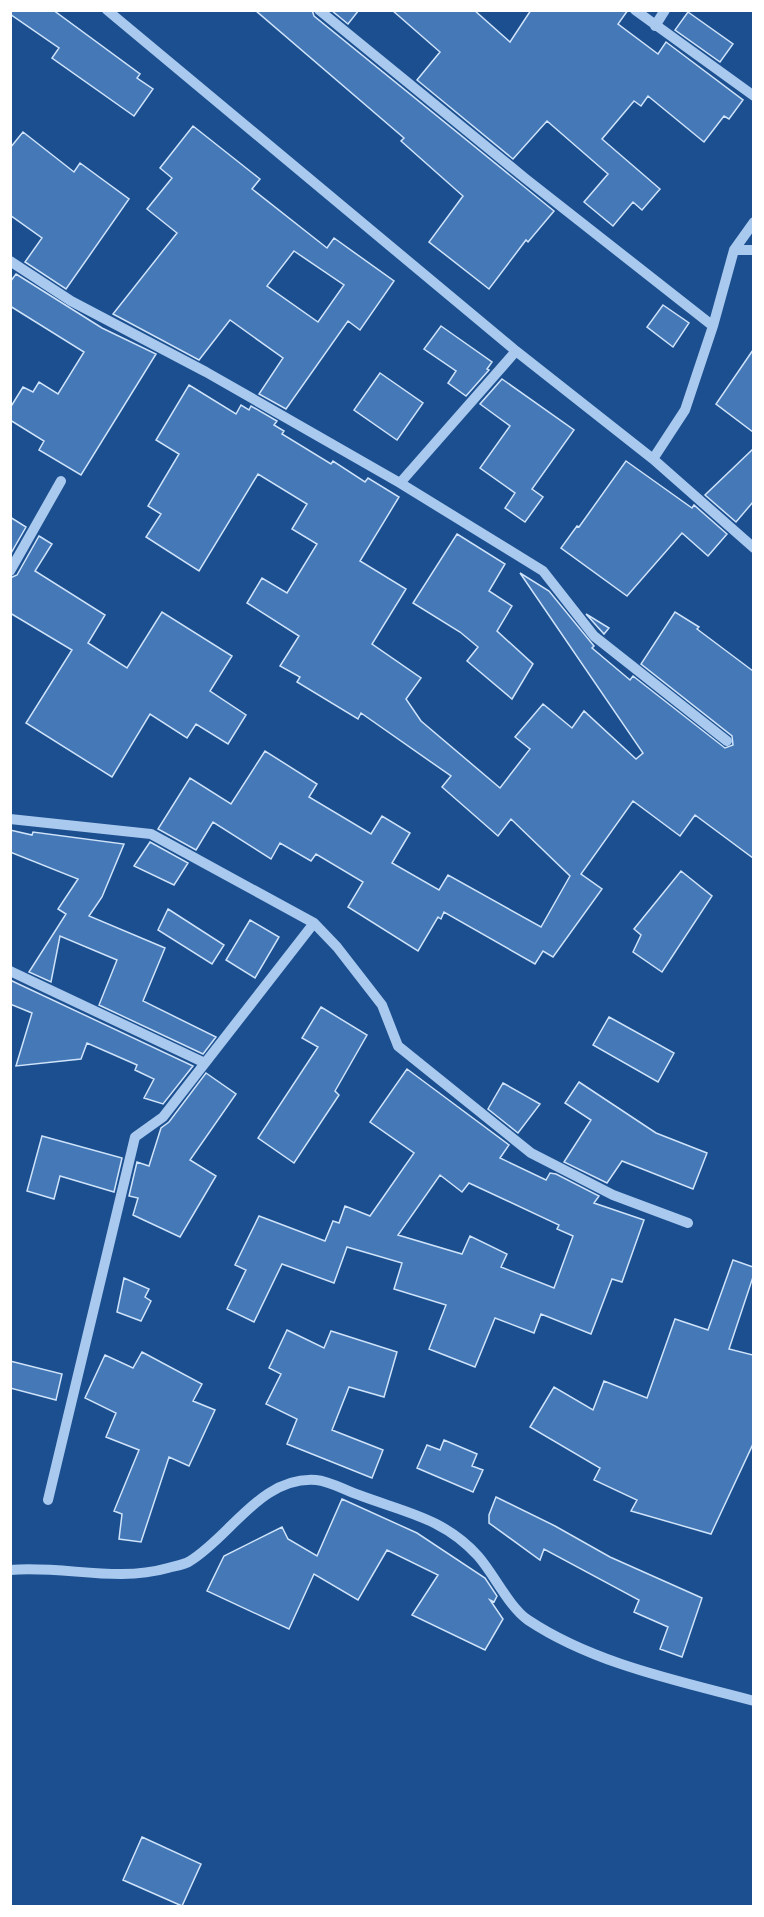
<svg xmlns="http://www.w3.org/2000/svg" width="764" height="1917" font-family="'PT Sans Narrow',sans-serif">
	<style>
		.building { fill: #4478b7; stroke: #cfe3fa; stroke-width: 1.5; fill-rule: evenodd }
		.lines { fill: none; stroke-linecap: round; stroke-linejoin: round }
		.minor { stroke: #a9c9ee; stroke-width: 10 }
	</style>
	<rect width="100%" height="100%" fill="#1b4f8f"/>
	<path class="building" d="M10,10H53L140,74L137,78L153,89L134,116L52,58L59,48L10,14Z
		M255,10H312L314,16L554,211L528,242L526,240L489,289L429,242L463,196L401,141L404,138Z
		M331,10H359L348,24Z
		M392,10H474L510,42L531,10H628L618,24L658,54L666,42L743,100L729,119L724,116L704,142L648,96L641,106L634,101L602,139L660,189L642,210L633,202L613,226L584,202L608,174L547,121L513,159L417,80L440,52Z
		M688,12L733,44L720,62L675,30Z
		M193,126L260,179L252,189L327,248L334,238L394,281L360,330L348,321L286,409L259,394L283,358L230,320L199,360L113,314L177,233L147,209L172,178L160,168ZM294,251L344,285L318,322L267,286Z
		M23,132L74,172L80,163L129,199L66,289L25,262L42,238L10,215V148Z
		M16,274L102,328L156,354L81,475L39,450L44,441L10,420V408L23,387L33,392L39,382L58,394L84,352L10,306V282Z
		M663,305L689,323L673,347L647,327Z
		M441,326L492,362L487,369L489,370L466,396L448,383L456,371L424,349Z
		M753,350V432L716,404Z
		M380,373L423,403L397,440L354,410Z
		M502,379L574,430L532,489L543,497L525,522L505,508L515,493L480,468L510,426L480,404Z
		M189,385L236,414L241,405L249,410L251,406L277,421L274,425L284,431L282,434L331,464L333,461L365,482L368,478L399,497L360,561L406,589L372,644L421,678L406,699L421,721L500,788L530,749L515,737L543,704L572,728L584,711L636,759L643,753L520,573L549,591L594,646L592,648L630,680L633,676L725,748L733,745L732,736L641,664L675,612L699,627L697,629L753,671V858L695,815L680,836L633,801L581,874L602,889L553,957L543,951L535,964L444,912L441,919L438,917L418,951L348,907L363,882L316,854L311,861L280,843L271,859L213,822L196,850L158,829L190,778L231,804L265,751L317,784L309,797L371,834L382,816L410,833L392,863L439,890L448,875L541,927L570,876L511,819L498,836L442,787L451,776L361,713L358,719L297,682L300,677L280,666L299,636L247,603L262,578L287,593L317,544L292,529L307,504L258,474L199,571L146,537L161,514L148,506L179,454L156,440Z
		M753,449V502L736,522L705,495Z
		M626,461L692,508L694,505L727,534L708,556L682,533L627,596L561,548L577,526L579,527Z
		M10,517L26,527L10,555Z
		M457,534L505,564L489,591L512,606L497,631L533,664L512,699L467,661L478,647L460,632L413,603Z
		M39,536L52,544L35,571L105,615L88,643L127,668L162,612L232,656L210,691L246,715L228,744L196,724L187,738L150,714L112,777L26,723L72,650L10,613V578L17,575Z
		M586,614L609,628L604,634Z
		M10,830L32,835L33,832L124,844L102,897L89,916L165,948L143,1001L216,1037L203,1054L99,1005L117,960L60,936L51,982L29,972L66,914L58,909L78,879L10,852Z
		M150,842L188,863L174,885L134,866Z
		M681,871L712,896L662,972L633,952L641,935L634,929Z
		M168,909L224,945L212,964L158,930Z
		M250,920L279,937L255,978L226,960Z
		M10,980L193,1066L163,1104L144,1098L154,1079L135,1070L137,1065L87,1043L81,1059L16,1066L32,1013L10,1004Z
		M321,1007L367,1035L335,1091L339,1095L294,1163L258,1138L318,1047L302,1038Z
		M609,1017L674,1053L658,1082L593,1045Z
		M407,1069L509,1145L500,1158L546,1180L550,1173L556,1174L599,1196L594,1203L644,1220L622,1282L612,1279L591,1334L541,1314L534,1333L495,1318L475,1367L429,1349L446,1305L394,1289L402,1263L347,1247L334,1283L282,1264L254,1322L227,1309L246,1270L235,1265L259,1216L325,1241L333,1221L339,1223L345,1206L370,1216L414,1153L370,1122ZM440,1175L462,1192L469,1183L559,1225L557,1229L573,1236L554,1288L501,1267L507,1254L470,1236L462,1254L398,1235Z
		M206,1073L236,1094L190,1160L216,1176L180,1237L133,1215L138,1198L129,1196L137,1162L149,1166L161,1128L169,1122Z
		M579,1082L656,1133L707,1153L693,1189L622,1161L607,1183L564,1162L591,1120L565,1103Z
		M503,1083L540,1104L518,1133L488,1109Z
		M42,1136L122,1158L114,1192L60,1176L54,1199L27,1191Z
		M733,1260L753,1267V1277L729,1349L753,1355V1444L711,1534L631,1511L637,1500L594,1480L600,1468L530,1427L554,1387L593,1410L604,1381L647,1398L675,1319L708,1330Z
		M124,1278L149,1289L145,1297L151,1301L141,1321L117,1312Z
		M287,1330L324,1348L331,1331L397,1352L384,1397L349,1387L332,1430L383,1450L372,1478L287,1444L297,1419L266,1404L281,1374L269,1368Z
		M142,1352L202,1384L193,1401L215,1410L189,1466L169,1457L141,1542L119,1539L122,1514L114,1511L139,1450L106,1437L116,1413L85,1398L105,1355L133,1368Z
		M10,1361L62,1374L56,1400L10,1388Z
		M444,1440L477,1454L472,1466L483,1470L473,1492L417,1468L427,1445L440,1450Z
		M496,1497L555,1526L610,1557L702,1598L682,1657L660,1649L668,1627L634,1612L639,1600L544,1549L540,1560L489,1523V1515Z
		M342,1499L417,1533L485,1578L497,1596L494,1602L490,1600L503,1619L485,1650L412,1615L438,1575L387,1550L358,1600L314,1574L289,1629L207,1591L224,1556L282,1527L288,1539L317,1556Z
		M142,1837L201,1864L182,1906L123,1880Z"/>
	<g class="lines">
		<path class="minor" d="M107,10L516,351L653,459L754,548
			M319,10L526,179L713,326
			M635,10L754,96
			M655,26L665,10
			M734,250H754
			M10,261L71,301L206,372L400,483L543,571L594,636L727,741
			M653,459L685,410L713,326L734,250L754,222
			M400,483L516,351
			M10,571L61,481
			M10,819L151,834L314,923L337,947L382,1005L398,1046L531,1153L613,1195L688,1223
			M10,971L205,1063
			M48,1500L135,1137L163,1117L314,923
			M10,1570C64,1565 115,1583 168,1568C175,1566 184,1565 190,1561C231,1536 261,1476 316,1480C330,1481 346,1491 359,1495C404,1512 444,1518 478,1556C494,1574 509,1607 528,1620C594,1664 679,1681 754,1701"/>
	</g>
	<rect width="764" height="1917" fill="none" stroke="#ffffff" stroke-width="24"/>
</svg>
